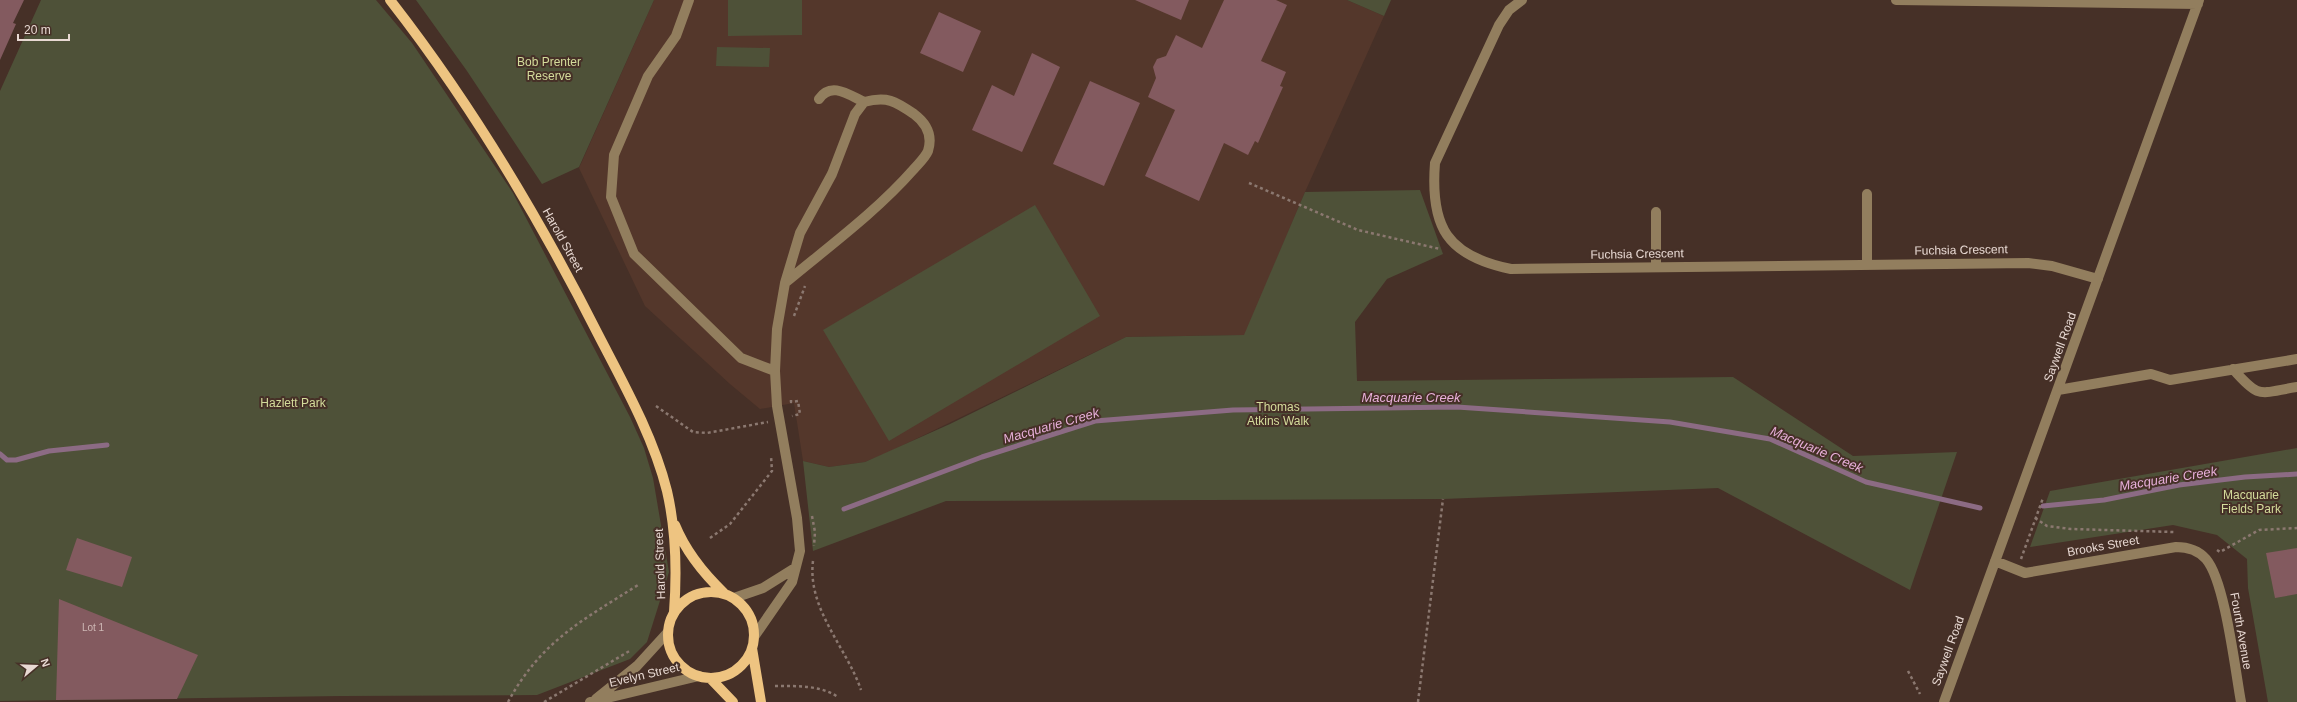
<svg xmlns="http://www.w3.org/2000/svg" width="2297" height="702" font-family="Helvetica,sans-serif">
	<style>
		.built { fill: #54372b }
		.green { fill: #4e5138 }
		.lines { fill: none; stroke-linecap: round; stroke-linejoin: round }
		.stream { stroke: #8c6b84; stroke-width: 5 }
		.building { fill: #835a5f }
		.path { stroke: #8b7870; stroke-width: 2.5; stroke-dasharray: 3 3; stroke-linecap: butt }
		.minor { stroke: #927e5e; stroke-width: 10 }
		.major { stroke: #eec481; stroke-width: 10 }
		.labels { text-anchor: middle; stroke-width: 4; stroke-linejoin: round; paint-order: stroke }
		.number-label { font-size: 10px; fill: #cfb9b6 }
		.park-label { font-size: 12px; fill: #d4dc9b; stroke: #463027 }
		.street-label { font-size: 12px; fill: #e8d9d3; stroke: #463027 }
		.water-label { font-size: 13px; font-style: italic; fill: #e7afd9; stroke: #463027 }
	</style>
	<rect width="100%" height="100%" fill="#463027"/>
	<path class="built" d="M654,0H1347L1384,16L1305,192L1245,335L1126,337L889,452L865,462L829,467L803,461L794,403L760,409L730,384L645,306L579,168Z"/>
	<path class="green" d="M41,0H376L412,43L513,193L630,417L644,448L653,478L669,572L647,642L630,659L537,695L341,696L0,701V91Z
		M416,0H654L579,167L542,184L467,71Z
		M728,0H802V35L728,36Z
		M1347,0H1391L1384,16Z
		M717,47L770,48L769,67L716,66Z
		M1420,190L1443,254L1387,279L1355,322L1357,381L1733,377L1853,456L1957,452L1910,590L1718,488L1443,499L946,501L813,551L803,461L829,467L865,462L950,424L1126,337L1244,335L1305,192Z
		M1035,205L1100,316L889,441L823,330Z
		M2297,448V702H2268L2248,588L2247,559L2217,535L2173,525L2030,547L2050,491Z"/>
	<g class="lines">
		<path class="stream" d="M0,454L7,460H16L49,451L107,445
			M2043,506L2104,500L2179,485L2245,477L2297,474
			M844,509L982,457L1095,421L1233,410L1457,407L1670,422L1770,439L1866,482L1980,508"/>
	</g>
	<path class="building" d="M0,0H24L13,23L16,24L0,60Z
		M1135,0H1189L1181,20Z
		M1224,0H1276L1287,5L1261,61L1286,72L1280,86L1283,87L1258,143L1255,141L1248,155L1224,143L1199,201L1145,176L1175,110L1148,97L1156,78L1153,67L1157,59L1166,56L1176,35L1202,48Z
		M939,12L981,31L963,72L920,53Z
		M1032,53L1060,67L1022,152L972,130L992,85L1014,96Z
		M1090,81L1140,103L1104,186L1053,164Z
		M77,538L132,557L122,587L66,570Z
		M2297,548V594L2275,598L2266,553Z
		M59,599L198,655L177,699L56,700Z"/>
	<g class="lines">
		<path class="path" d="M1249,183L1358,230L1440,249
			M794,316L805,286
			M791,400V402L798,401L800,414L792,416
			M656,406L693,432L707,433L768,422
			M812,516L815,532L814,546
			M2035,518L2047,526L2071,529L2174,532
			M710,538L730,524L772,471L771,456
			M2217,550L2220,552L2259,530L2297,528
			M2021,559L2043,498
			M813,561C807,609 847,648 861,690
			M1908,671L1920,694
			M775,686C797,686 820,685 838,697
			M508,702C541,641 583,620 638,585
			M544,702L631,650
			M1418,702L1443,499"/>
		<path class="minor" d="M689,0L676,36L648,76L614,155L611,197L634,254L741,358L775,371
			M1522,0L1509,10L1499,25L1435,163C1430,227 1447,256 1511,269L2028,263L2052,266L2098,279
			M1896,0L2198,4
			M819,99C831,81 849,95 864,102
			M1867,264V194
			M1656,266V212
			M2233,369C2260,400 2259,393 2297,387
			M2058,390L2151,374L2170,380L2297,359
			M1995,561L2025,573L2176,547C2187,547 2198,550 2206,559C2225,581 2235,669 2241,702
			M734,598L763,588L795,568
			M754,637L792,582L800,551L797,518L777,406L775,371L777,329L785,283L800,233L832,174L855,114L864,102C887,96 895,101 914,114C926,123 933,135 928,151C925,158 918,164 913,170C876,212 828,247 785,283
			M596,699L637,666L668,632
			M590,702L699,676
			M1944,702L2199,0"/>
		<path class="major" d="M390,0C472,105 541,221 601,340C626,388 654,439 667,491C676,530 677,572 674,612
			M675,525C686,552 703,573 724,593
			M668 635a43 43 0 1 1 86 0a43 43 0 1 1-86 0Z
			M752,648L761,702
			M710,678L733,702"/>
	</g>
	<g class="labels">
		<g class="number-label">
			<text x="93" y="631">Lot 1</text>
		</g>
		<g class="park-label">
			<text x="549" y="66">Bob Prenter<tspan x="549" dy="14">Reserve</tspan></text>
			<text x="293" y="407">Hazlett Park</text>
			<text x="1278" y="411">Thomas<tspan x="1278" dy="14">Atkins Walk</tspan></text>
			<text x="2251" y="499">Macquarie<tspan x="2251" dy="14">Fields Park</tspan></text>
		</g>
		<g class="street-label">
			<text transform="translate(563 240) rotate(61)" y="4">Harold Street</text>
			<text transform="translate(1961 250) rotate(-1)" y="4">Fuchsia Crescent</text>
			<text transform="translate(1637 254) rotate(-1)" y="4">Fuchsia Crescent</text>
			<text transform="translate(2060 347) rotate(-70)" y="4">Saywell Road</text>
			<text transform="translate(2103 546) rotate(-10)" y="4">Brooks Street</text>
			<text transform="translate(660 564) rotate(-92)" y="4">Harold Street</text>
			<text transform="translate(2241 631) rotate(80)" y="4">Fourth Avenue</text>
			<text transform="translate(1948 651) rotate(-70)" y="4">Saywell Road</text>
			<text transform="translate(644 675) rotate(-13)" y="4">Evelyn Street</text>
		</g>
		<g class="water-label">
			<text x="1411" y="402">Macquarie Creek</text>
			<text transform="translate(1051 425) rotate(-16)" y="5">Macquarie Creek</text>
			<text transform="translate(1817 449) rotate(23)" y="5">Macquarie Creek</text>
			<text transform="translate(2168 478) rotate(-9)" y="5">Macquarie Creek</text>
		</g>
	</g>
	<g transform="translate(36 666) rotate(71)" stroke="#463027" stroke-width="3" paint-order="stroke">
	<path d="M0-3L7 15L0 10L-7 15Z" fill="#e8d9d3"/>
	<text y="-6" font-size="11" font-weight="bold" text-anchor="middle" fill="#e8d9d3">N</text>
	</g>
	<path d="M18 34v6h51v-6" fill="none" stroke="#e8d9d3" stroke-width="2"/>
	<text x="24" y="34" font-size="12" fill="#e8d9d3" stroke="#463027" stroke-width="3" paint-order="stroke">20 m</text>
</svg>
